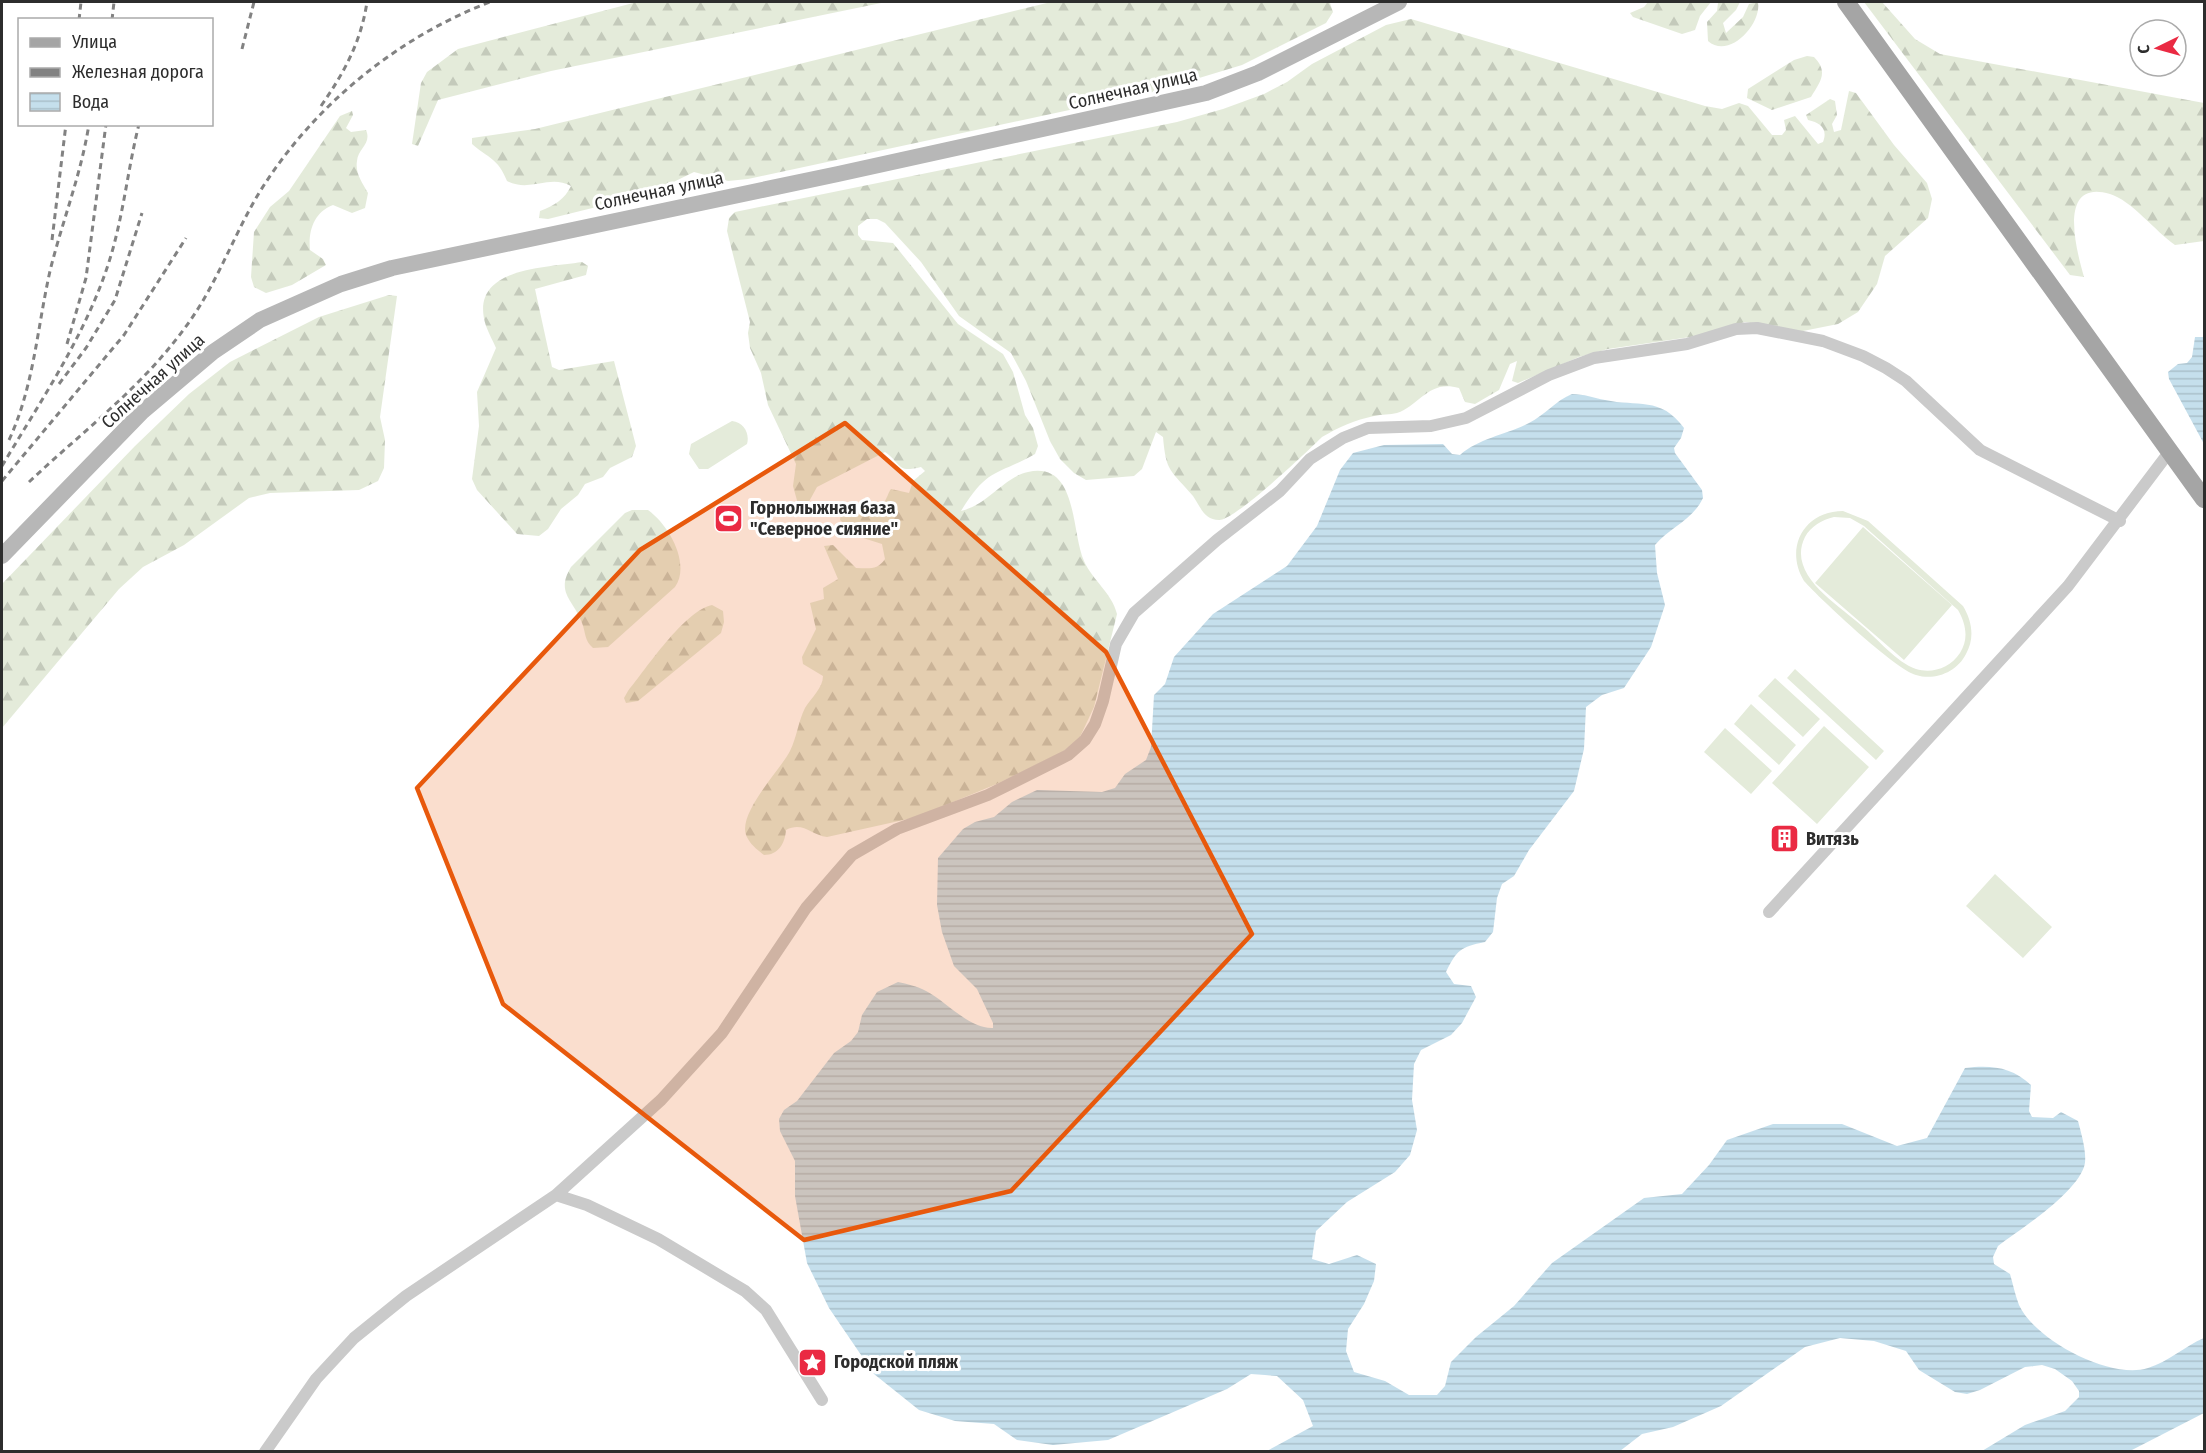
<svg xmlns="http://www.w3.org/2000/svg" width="2206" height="1453" font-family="'Fira Sans Condensed',sans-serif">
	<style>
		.forest { fill: url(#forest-firs) }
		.garden { fill: #e4ebda; fill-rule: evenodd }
		.water { fill: url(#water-rules) }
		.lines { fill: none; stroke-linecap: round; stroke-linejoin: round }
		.street { stroke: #cacaca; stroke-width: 12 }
		.secondary { stroke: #b7b7b7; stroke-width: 16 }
		.primary { stroke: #a5a5a5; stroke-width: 18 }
		.rail { stroke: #828282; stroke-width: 3; stroke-dasharray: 6 4.5; stroke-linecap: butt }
		.marked { fill: #e8590c; fill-opacity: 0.2; stroke: #e8590c; stroke-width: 4.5; stroke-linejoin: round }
		.labels { text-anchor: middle; stroke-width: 6; stroke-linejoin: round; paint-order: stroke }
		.street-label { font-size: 18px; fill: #2d2d2d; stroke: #fff }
		.poi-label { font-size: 18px; font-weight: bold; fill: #2d2d2d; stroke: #fff; text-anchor: start }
	</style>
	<defs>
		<pattern id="forest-firs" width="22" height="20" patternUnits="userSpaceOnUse" patternTransform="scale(1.5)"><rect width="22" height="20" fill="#e4ebda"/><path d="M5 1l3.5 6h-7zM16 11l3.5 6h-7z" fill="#c4cabb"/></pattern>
		<pattern id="water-rules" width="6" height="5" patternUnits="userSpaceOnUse" patternTransform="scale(1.5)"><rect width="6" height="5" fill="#c5dfec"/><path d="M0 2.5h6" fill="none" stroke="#aac0cb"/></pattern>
	</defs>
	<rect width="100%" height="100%" fill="#fff"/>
	<path class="forest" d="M637,2H886L551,71L438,100L418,146L412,144L421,83L427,72L458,49Z
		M1051,2H1325L1330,3L1333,12L1326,23L1242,65L1153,92L748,179L728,181L694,172L649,194L548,219L539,218L540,211C554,206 565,199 571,186C549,174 530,193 507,181C498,158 488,158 472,144V138L535,129Z
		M1648,2H1711L1700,16L1695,30L1682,34L1633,17L1630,13L1644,7Z
		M1716,2H1740L1736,10L1723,23L1726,33L1743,17L1749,4L1758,2C1762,24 1729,60 1708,41L1707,22L1717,11L1718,3Z
		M1864,2H1882L1915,39L1940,54L2204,103V241L2175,245C2156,232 2131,200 2110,194C2056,178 2077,252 2084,277L2070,275Z
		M1411,19L1705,106L1722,109L1739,103L1748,106L1772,135H1782L1786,130L1784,120L1795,116L1818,144L1823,142C1828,129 1821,123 1808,120L1806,115L1830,99L1835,101L1837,115L1832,124L1834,132L1841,130L1849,91L1856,93L1894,145L1927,183L1932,199L1928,218L1885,256L1877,284L1858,312L1838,324L1798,332L1745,322L1697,336L1608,349L1579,357L1518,383L1512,381L1517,361L1510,364L1499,390L1475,404L1465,402L1459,388C1429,379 1420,405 1397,413C1390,415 1382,414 1374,416C1355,420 1339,427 1322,437C1308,451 1234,521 1219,520C1204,520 1200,506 1193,496C1171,470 1166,473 1163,437L1156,432L1142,469L1134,476L1086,480L1074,473L1060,459L1050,441L1026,381L1011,353L959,316L921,262L885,223L877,219H867L858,226V235L862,240L893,243L958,324L1003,354L1013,372L1025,415L1033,428L1038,446L1035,454C996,476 988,467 961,511C989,504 1004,477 1028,472C1078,461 1071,532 1084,561C1093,581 1112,593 1117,614L1094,707L1079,739L1061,753L999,783L917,817L827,837C811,835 803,821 786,830C785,844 778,855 764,855C759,851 752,846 748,839C733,817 780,771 790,751C797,737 798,722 805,708C811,698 823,688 823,676L803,664L802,657L816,629L810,603L824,599L823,588L838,579L824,546L833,545L856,568C868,568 877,571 885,559L882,544L860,537L840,520L841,511C854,502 877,511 884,502C887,499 888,493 891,489L909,493L913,481L925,471L921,467C896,473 903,465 885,452L817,487L806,507L798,504L793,486L796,464L768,405L761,373L750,348L748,333L750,322L727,231L729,218L735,212L1177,122L1223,109L1264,94L1287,82L1312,64L1386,25Z
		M1807,56L1814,57C1829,72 1820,82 1811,97L1772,110L1747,98L1748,89L1794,60Z
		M352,111L353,115L346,128L351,132L366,130C372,144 358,148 357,161C355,173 362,182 368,193L365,208L352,213L333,205C314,212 308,231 310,250L323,259L326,265L292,285L266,293L254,287L251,277L254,232L270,207L289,191L340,116Z
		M582,262L588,266L586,275L535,289L552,367L559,370L614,361L636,446L632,457L610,468L603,477L585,484L578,495L561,509L548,529L539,536L517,534L477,490L472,479L479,426L477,392L496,348C493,341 489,334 486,326C467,267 545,268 582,262Z
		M389,295L397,296L380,417L385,440L384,468L378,481L359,490L270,493L249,498L184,545L143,567L119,589L2,728V584L135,446L189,394L230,362L319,317Z
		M632,510H648C669,525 691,564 675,587L608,647L593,648C584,640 586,633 582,623C574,600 555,593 571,567L625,513Z
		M712,605L723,611L724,622L721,633L638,701L626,703L624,698L628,691C646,669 684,611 712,605Z"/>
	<path class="garden" d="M732,421C744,422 750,434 747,444L708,469H699L689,454L691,444Z
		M1843,511L1868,521L1963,606C1972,621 1975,638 1966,654C1957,672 1935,681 1916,675C1896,670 1820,599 1804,581C1784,548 1804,511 1843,511ZM1834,517L1850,518L1864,526L1958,610C1966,624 1969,639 1960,653C1950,668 1932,674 1916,669C1896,662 1878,639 1862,626C1839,605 1786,575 1805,537C1811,526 1822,520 1834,517Z
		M1863,527L1952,605L1904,660L1815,583Z
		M1795,669L1884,751L1876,760L1787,678Z
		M1775,678L1820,719L1803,737L1758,696Z
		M1751,704L1796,745L1779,765L1734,724Z
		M1824,726L1869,767L1817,824L1772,783Z
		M1725,728L1772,771L1751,794L1704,752Z
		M1995,874L2052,927L2023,958L1966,906Z"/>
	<path class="water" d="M2195,337H2204V444L2169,379L2168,372L2178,364L2187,363L2192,357Z
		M1572,394C1584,394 1594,398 1605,400C1637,407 1661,396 1684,428L1681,438L1674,448L1675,453L1702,490L1703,498C1692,521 1670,527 1655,545L1657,573L1665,605L1651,647L1624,688L1602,695L1586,707L1584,749L1574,791L1529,850L1514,876L1502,884L1497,898L1493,932L1485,942C1460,947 1457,950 1446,972L1454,984L1471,986L1476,997L1462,1023L1451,1035L1421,1050L1414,1064L1412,1100L1417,1130L1410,1155L1395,1172L1347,1202L1316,1231L1312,1259L1329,1264L1357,1255L1376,1264L1374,1281L1364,1304L1348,1329L1346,1351L1354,1372L1385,1381L1409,1395H1437L1445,1386L1451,1362L1476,1337L1514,1306L1552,1263L1644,1198L1682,1194L1709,1165L1727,1140L1773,1124H1842L1897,1146L1927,1138L1965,1068C1992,1065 2011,1067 2031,1085L2029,1111L2032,1117L2053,1118L2061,1112L2078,1121C2081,1133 2088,1155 2084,1167C2074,1195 2022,1228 1998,1246L1993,1257L1994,1264L2010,1274C2013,1284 2015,1295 2019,1305C2035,1340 2110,1380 2148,1368C2168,1362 2185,1346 2204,1338V1413L2130,1451H1982L2025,1425L2065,1411L2079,1397V1391L2072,1381L2055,1369L2042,1365L2025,1367L1980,1390L1967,1394L1955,1392L1919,1370L1906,1351L1874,1341L1840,1338L1805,1347L1721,1406L1673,1427L1642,1434L1620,1451H1267L1313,1426L1303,1400L1277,1376L1251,1374L1227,1389L1108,1440L1053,1445L1017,1440L994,1424L955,1421L919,1410L874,1374L829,1308L807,1263L795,1196V1161L780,1131L779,1119L784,1110L797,1101L834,1053L851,1041L858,1032L862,1015L877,992L898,982C907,984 917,986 926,991C946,1001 969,1029 993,1028V1023L977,989L954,966L942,932L937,905L938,858L963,829L975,822L994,817L1012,802L1037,790L1102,792L1115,788L1125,774L1146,760L1151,747L1154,695L1165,684L1174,657L1213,614L1287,566L1317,526L1340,470L1353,453L1384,445L1443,444L1452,454L1460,455C1479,438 1506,435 1529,423C1545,415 1555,401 1572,394Z"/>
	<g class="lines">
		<path class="street" d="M1769,912L2068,586L2170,451
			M556,1195L587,1205L658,1239L745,1291L766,1310L822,1400
			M265,1452L316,1379L354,1338L406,1296L556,1195L661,1100L722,1033L806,908L852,855L897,829L988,795L1068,755L1085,740L1095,724L1103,701L1116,644L1134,613L1217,540L1280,491L1310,459L1343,438L1368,428L1431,426L1466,418L1549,375L1594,358L1687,344L1736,329L1757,328L1823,341L1863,356L1886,368L1906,381L1980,450L2120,521"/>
		<path class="secondary" d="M2,556L142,412L213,352L260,320L341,284L392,268L838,174L1206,93L1258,73L1399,2"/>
		<path class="primary" d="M1846,2L2204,499"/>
		<path class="rail" d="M79,20L81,2
			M112,20L114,2
			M242,49L254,2
			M321,106C344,73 361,42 367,2
			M52,240L66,124
			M67,344L86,278L106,124
			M59,384L86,348L115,300L142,213
			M9,440C34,386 37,329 50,271C62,222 81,175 89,124
			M2,466C40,402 83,339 107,268C123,221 127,172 139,124
			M2,481L124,335L186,238
			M29,482C82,432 141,388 184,329C216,287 232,238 259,193C312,107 396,38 490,2"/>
	</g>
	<path class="marked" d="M845,423L1106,652L1252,934L1011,1191L804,1240L503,1004L417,788L640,550Z"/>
	<defs>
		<symbol id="stadium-square" viewBox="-11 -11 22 22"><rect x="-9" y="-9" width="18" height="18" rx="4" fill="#ea2a43" stroke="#fff"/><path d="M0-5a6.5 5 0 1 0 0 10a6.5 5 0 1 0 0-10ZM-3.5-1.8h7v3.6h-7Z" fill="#fff"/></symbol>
		<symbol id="building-square" viewBox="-11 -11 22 22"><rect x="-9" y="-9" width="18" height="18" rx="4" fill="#ea2a43" stroke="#fff"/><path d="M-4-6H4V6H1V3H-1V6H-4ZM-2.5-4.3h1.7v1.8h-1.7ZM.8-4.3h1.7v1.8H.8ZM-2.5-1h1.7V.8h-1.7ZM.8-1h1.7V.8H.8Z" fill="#fff"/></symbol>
		<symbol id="sight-square" viewBox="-11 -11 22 22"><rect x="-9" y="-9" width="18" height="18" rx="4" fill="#ea2a43" stroke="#fff"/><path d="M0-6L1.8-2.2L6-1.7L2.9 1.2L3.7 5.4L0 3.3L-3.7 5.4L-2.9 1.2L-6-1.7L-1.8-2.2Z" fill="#fff"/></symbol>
	</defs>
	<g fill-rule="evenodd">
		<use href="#stadium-square" x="712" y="502" width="33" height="33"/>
		<use href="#building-square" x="1768" y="822" width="33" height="33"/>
		<use href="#sight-square" x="796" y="1346" width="33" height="33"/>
	</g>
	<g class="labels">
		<g class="street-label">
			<text transform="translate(1133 89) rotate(-13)" y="6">Солнечная улица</text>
			<text transform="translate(659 191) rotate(-12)" y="6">Солнечная улица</text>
			<text transform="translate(153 381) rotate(-42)" y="6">Солнечная улица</text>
		</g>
		<g class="poi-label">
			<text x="750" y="514">Горнолыжная база<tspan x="750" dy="21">"Северное сияние"</tspan></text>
			<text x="1806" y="845">Витязь</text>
			<text x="834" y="1368">Городской пляж</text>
		</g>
	</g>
	<rect width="2206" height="1453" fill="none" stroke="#2d2d2d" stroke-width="6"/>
	<rect x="18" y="18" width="195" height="108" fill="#ffffff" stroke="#ababab" stroke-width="1.5"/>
	<rect x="30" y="38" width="30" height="9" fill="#a5a5a5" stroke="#ababab" stroke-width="1.5"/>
	<text x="72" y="48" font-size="18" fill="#2d2d2d">Улица</text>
	<rect x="30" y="68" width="30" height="9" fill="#828282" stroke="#ababab" stroke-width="1.5"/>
	<text x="72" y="78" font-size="18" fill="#2d2d2d">Железная дорога</text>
	<rect x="30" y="93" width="30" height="18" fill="url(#water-rules)" stroke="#ababab" stroke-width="1.5"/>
	<text x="72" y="108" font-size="18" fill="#2d2d2d">Вода</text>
	<g transform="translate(2158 48) rotate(265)"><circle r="28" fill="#ffffff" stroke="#ababab" stroke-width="1.5"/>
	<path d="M0-4.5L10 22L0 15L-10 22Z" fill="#ea2a43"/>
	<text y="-9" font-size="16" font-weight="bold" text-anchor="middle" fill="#2d2d2d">С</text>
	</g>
</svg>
